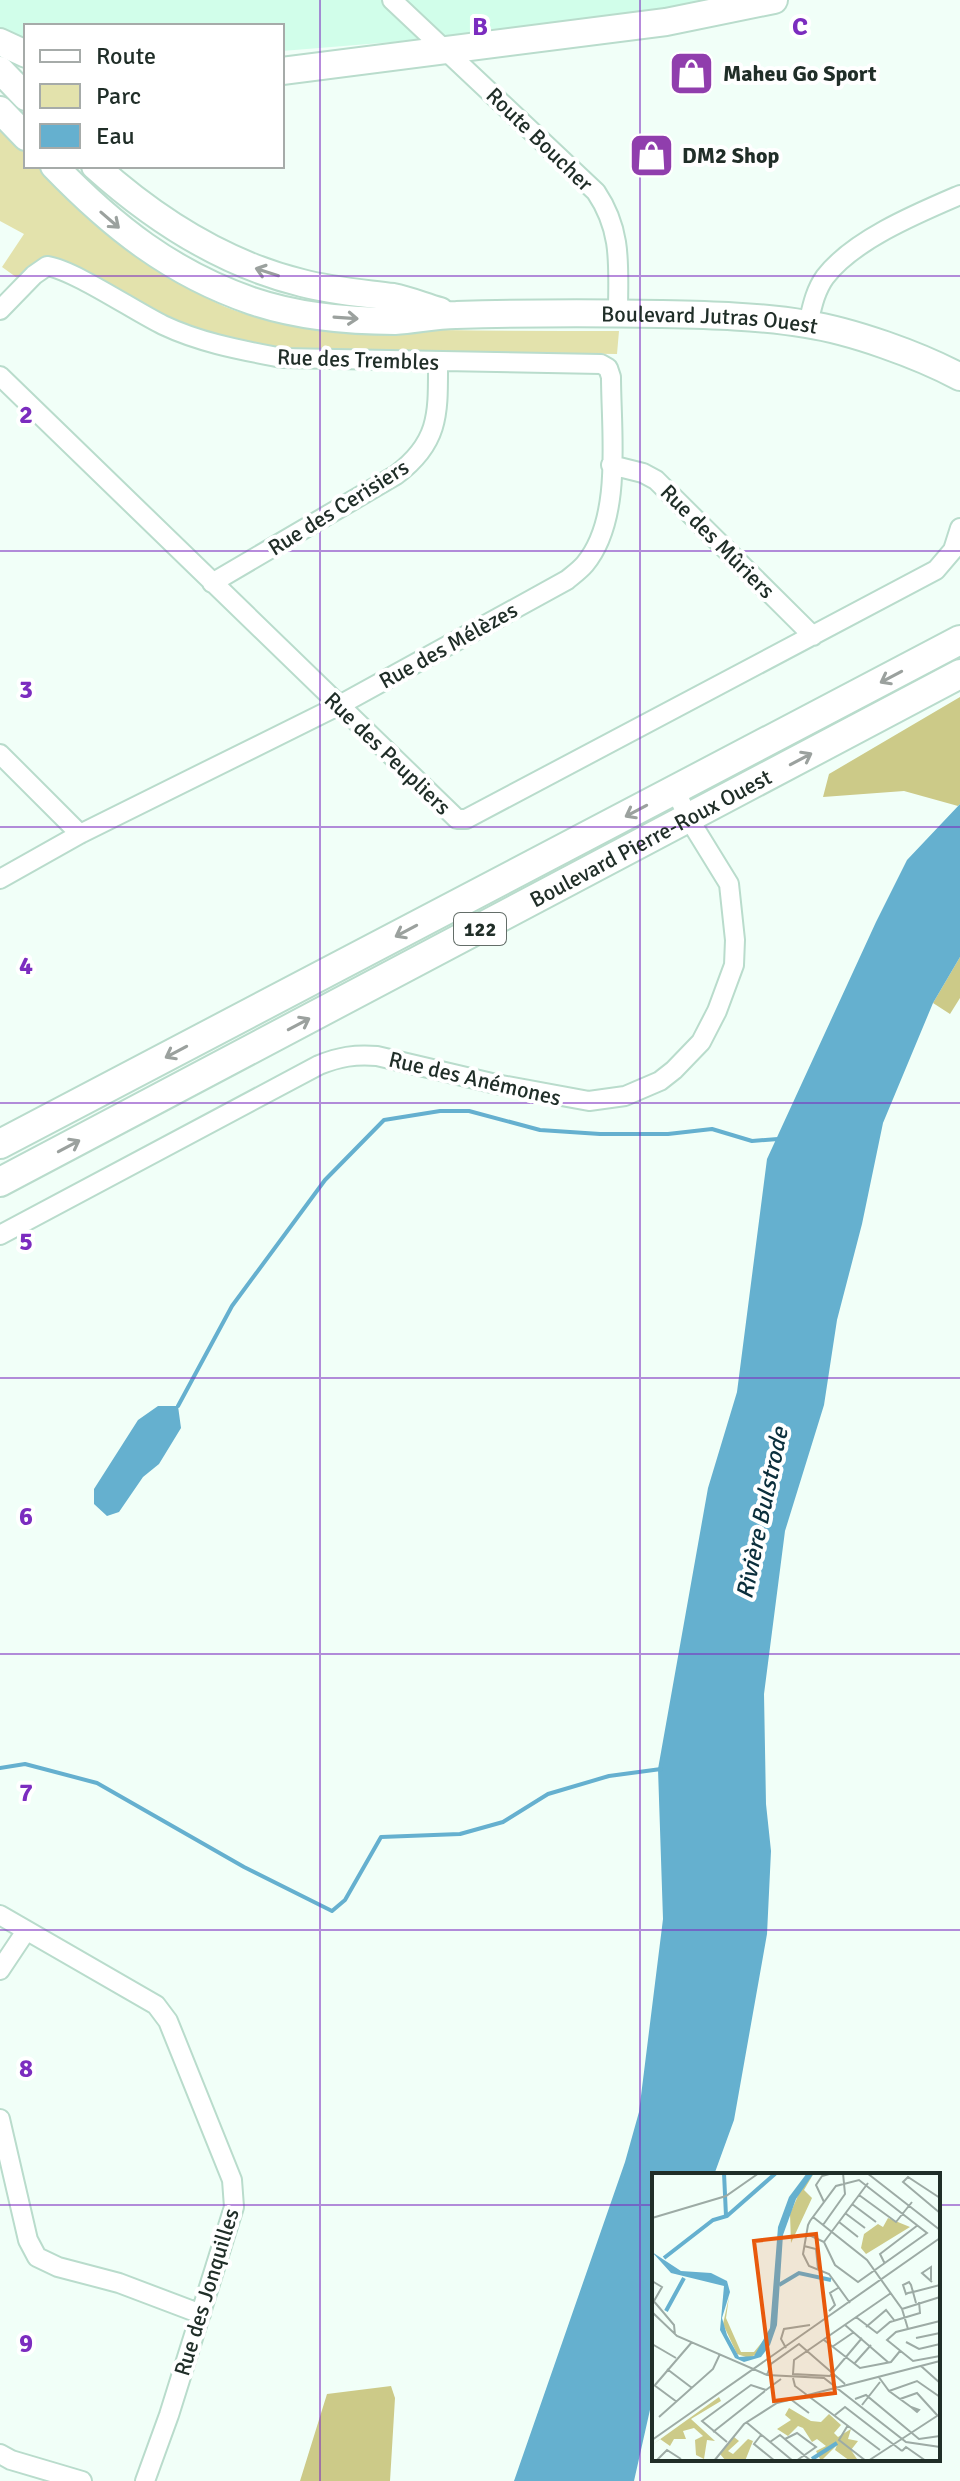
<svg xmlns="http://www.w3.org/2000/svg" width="960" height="2481" font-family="Signika,sans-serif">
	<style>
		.built { fill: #d1feea }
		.green { fill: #e3e2ac }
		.forest { fill: #ccca88 }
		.water { fill: #65b0cf }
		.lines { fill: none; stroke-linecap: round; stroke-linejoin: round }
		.stream { stroke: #65b0cf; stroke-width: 4 }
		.street-casing { stroke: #b9dccc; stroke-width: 22 }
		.secondary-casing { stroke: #b9dccc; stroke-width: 30 }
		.primary-casing { stroke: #b9dccc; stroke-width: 32 }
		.street { stroke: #fff; stroke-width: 18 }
		.secondary { stroke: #fff; stroke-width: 26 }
		.primary { stroke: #fff; stroke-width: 28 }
		.oneway { stroke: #9ba19e }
		.grid { fill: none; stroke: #7b2cbf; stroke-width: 2; stroke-opacity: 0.55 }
		.labels { text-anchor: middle; stroke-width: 8; stroke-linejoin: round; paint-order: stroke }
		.shield { fill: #fff; stroke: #636d68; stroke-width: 2 }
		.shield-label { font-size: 20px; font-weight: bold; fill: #202e28 }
		.poi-label { font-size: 22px; font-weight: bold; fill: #202e28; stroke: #fff; text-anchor: start }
		.street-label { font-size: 22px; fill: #202e28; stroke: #fff }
		.water-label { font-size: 24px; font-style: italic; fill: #0b2f3c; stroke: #fff }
		.inset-river { fill: none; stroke: #65b0cf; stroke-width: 4 }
		.inset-road { fill: none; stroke: #9daba5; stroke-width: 2 }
		.view { fill: #e8590c; fill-opacity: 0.15; stroke: #e8590c; stroke-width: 4 }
		.inset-edge { fill: none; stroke: #202e28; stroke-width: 4 }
		.grid-label { font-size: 26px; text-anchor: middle; font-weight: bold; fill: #7b2cbf; stroke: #fff; stroke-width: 8; stroke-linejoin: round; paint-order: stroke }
	</style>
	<rect width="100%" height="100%" fill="#f1fff8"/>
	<path class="built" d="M0,0H722L699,5L393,42L282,51V26H26V42L0,28Z"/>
	<path class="green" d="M0,128L26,148V166H43C98,213 151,269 215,302C272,332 378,330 443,330C501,331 560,331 619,331L617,354L288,350L238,342L196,329L42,260L16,277L2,267L24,234L0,221Z"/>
	<path class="forest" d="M960,697V804L958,806L904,791L823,797L829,774Z
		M960,957V998L950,1014L933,1003Z
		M391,2386L395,2398L390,2481H300L327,2394Z"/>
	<path class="water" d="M960,804V957L933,1003L883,1123L862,1224L837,1320L824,1405L785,1531L764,1694L766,1804L771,1851L767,1934L734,2120L714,2175H654V2392L634,2481H514L625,2162L639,2112L663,1919L658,1769L708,1488L737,1392L767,1159L876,922L907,860Z
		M158,1406H178L181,1428L159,1464L143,1477L119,1512L107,1516L94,1504V1489L138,1420Z"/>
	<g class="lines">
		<path class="stream" d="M178,1406L232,1306L325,1180L384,1120L440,1111H469L540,1130L600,1134H668L712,1129L752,1141L778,1139
			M0,1768L25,1764L97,1783L244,1867L332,1911L345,1900L381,1837L460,1834L503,1822L548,1794L609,1776L661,1769"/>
		<defs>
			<path id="street" d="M392,0L596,192C623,232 618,267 618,314
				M0,310L34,275L47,266C74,270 134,311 163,325C201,343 241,350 282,358L601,364L608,368L611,377C611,433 623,518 585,564C580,570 573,575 567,580L338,706L80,834L0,879
				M808,324C812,307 815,291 825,277C853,240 918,213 960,195
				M0,376L457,819H466L936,570L953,550L960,528
				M611,465L643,473L656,480L813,636
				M212,583L396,475C440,442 438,413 438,362
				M0,754L80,834
				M0,1235L319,1065C339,1057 355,1054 377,1056L496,1084L589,1101L625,1096L660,1081L674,1070L701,1042L717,1011L734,965L735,940L729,884L689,819L675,790
				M0,1915L156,2005L168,2021L232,2180L234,2207L169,2415L145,2481
				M0,1970L26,1931
				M0,2119L28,2240L37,2257L58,2267L119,2283L201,2314
				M0,2454L11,2460L82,2481"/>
			<g id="secondary">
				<path d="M0,42L26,54"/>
				<path d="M0,70L26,97"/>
				<path d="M282,71L666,22L774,0"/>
				<path d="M0,110L26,137"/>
				<path id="s1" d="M54,166C113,227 171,273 252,301C296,316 349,321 395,321C415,320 435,315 456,315C524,313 593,313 661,314C709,315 759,316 806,324C852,331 919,355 960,377"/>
				<path d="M95,166C154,219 224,264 302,283C332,291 362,293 393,297C409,300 425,307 440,311"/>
			</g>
			<g id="primary">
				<path d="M0,1144L960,640"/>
				<path id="s2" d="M0,1182L960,674"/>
			</g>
		</defs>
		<use href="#street" class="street-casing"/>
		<use href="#secondary" class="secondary-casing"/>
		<use href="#primary" class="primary-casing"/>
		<use href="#street" class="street"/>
		<use href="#secondary" class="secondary"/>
		<use href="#primary" class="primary"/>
	</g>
	<defs><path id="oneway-shaft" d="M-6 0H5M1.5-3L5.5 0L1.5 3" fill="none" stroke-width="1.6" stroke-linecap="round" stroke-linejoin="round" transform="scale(2)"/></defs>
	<g class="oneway">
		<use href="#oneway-shaft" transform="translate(110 220) rotate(41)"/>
		<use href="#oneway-shaft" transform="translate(267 272) rotate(-162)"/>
		<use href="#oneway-shaft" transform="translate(346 318) rotate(4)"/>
		<use href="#oneway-shaft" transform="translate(891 677) rotate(152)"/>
		<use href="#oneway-shaft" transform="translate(801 759) rotate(-28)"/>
		<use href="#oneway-shaft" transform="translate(636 811) rotate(152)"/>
		<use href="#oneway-shaft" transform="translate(406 931) rotate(152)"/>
		<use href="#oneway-shaft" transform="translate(299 1024) rotate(-28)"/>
		<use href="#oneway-shaft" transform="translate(176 1052) rotate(152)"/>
		<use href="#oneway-shaft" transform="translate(69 1146) rotate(-28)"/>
	</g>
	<path class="grid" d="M320,0V2481M640,0V2481M0,276H960M0,551H960M0,827H960M0,1103H960M0,1378H960M0,1654H960M0,1930H960M0,2205H654M938,2205H960"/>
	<defs>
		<symbol id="shop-square" viewBox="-11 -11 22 22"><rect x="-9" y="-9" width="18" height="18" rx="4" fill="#903ead" stroke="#fff"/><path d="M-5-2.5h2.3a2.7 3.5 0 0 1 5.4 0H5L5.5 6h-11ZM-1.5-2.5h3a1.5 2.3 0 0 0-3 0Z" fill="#fff"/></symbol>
	</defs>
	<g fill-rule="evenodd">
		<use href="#shop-square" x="666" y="48" width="51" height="51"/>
		<use href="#shop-square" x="626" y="130" width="51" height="51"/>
	</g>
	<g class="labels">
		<rect class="shield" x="454" y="913" width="52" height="32" rx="6"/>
		<g class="shield-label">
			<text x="480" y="936">122</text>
		</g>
		<g class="poi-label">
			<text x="723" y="81">Maheu Go Sport</text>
			<text x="682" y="163">DM2 Shop</text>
		</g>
		<g class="street-label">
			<text transform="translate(540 139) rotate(44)" y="8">Route Boucher</text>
			<text dy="8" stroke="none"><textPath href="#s1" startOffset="702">Boulevard Jutras Ouest</textPath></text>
			<text transform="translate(358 359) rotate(2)" y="8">Rue des Trembles</text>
			<text transform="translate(338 507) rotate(-32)" y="8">Rue des Cerisiers</text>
			<text transform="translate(718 541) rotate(45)" y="8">Rue des Mûriers</text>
			<text transform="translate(448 645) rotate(-29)" y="8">Rue des Mélèzes</text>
			<text transform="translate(388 753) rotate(44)" y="8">Rue des Peupliers</text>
			<text dy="8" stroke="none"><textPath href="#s2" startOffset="736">Boulevard Pierre-Roux Ouest</textPath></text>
			<text transform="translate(475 1078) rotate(13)" y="8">Rue des Anémones</text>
			<text transform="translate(206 2292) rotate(-73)" y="8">Rue des Jonquilles</text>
		</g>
		<g class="water-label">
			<text transform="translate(762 1513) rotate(-78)" y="8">Rivière Bulstrode</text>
		</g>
	</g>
	<g transform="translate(652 2173)">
		<rect width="288" height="288" fill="#f1fff8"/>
		<path d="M162,0L152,17L160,25L139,70L138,41L148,18ZM236,45L258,54L214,81L209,75L212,61L226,51L231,54ZM77,124L74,145L89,179H102L115,163L105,181L97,185L85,181L71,151ZM67,224L69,228L39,246L63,268L55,267L52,286L44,282L43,267L51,263L42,255L31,258L34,266H22L18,273L8,266L0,272ZM137,235L159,248L169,249L177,241L189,252L182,260L186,264L199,256L196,266L206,268L199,277L205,286L198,288L183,277L185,272L169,288L164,278L174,273L165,266L160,269L151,255L146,253L136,263L125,256L139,247L133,242ZM82,264L87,268L76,278L81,281L96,266L101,268L93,288H74L68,281Z" fill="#ccca88"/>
		<path d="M155,0H162L144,26L131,62L125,152L118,172L109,184L92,189L83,185L68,157L72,113L19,100L0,79L29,98L59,100L75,108L78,119L70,145L75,162L87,184L102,183L118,155L126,54L137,24Z" fill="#65b0cf"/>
		<path class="inset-river" d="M72,0L74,43M12,85L61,47L75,43L124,0M127,112L147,100L179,107M14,138L32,105M160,286L185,270"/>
		<path class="inset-road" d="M215,0L288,57M207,22L244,49L260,29M288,25L256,4L251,9L288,40M172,29L164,12L170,3L181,0M200,31L224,49M193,40L213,55M161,44L215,87L250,136L256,156M0,45L74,23L107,0M187,49L206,64M171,52L193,21L191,0M155,61L172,69L183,92L206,109L275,60L207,7L184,13L158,48L156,52L151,81L157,93L177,101L198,130M172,69L216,10M152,73L164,76L166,96M233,91L228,81L266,52M279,107V94L270,100L280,109M0,108L10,114L2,128M0,126L22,152L23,162M264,130L261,119L259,112L257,109L251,112L254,121L256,120L261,119L288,112M250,136L288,124M177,138L183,132L178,120L186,115M0,139L25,163L115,202L172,205L254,269L288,274M204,144L225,160L238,149L268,140L267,129M288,148L244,159L235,167L261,188L288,183M193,152L237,190M214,154L234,137L242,147M210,165L178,203L141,201L142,187L239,120M264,165L288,160M172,167L208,195L239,189L248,178M254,169L267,176L288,171M0,171L24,185M180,174L202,159M134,175L129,166L132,156L158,152M202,191L219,172M269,193L288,210M15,196L40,215M115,202L119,191L147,171L193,211M226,203L237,218L259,234L265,239L267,237L259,234M141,205L143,213L228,277M2,212L25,229M3,212L40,169M237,218L265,208L288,224M137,225L157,240M203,226L214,222L267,266L288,263M248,226L265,220L285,242M210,232L228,209M183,242L193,234L250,278M7,244L61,196L68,181M94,249L141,288M196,252L187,267L214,288M61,259L113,218M109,262L102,271L123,288M133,266L145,260L164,274L144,288M0,267L288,65M75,269L50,248L99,212L114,217L129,206M118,269L128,262L159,288M250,278L254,274L274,288M4,288L15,277L29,286M62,288L92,251L125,230L288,188M216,288L288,241"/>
		<path class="view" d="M164,61L183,220L122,228L102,68Z"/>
		<rect width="288" height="288" class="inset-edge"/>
	</g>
	<g class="grid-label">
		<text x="480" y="35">B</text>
		<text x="800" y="35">C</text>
		<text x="26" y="423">2</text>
		<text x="26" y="698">3</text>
		<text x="26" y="974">4</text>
		<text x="26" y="1250">5</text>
		<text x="26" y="1525">6</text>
		<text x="26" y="1801">7</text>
		<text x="26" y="2077">8</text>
		<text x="26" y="2352">9</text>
	</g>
	<rect x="24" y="24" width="260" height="144" fill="#ffffff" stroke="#a6aba9" stroke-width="2"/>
	<rect x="40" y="50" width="40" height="12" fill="#ffffff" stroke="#a6aba9" stroke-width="2"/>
	<text x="96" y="64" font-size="24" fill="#202e28">Route</text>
	<rect x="40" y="84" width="40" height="24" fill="#e3e2ac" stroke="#a6aba9" stroke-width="2"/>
	<text x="96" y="104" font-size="24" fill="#202e28">Parc</text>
	<rect x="40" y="124" width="40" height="24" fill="#65b0cf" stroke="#a6aba9" stroke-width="2"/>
	<text x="96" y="144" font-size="24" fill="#202e28">Eau</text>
</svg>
